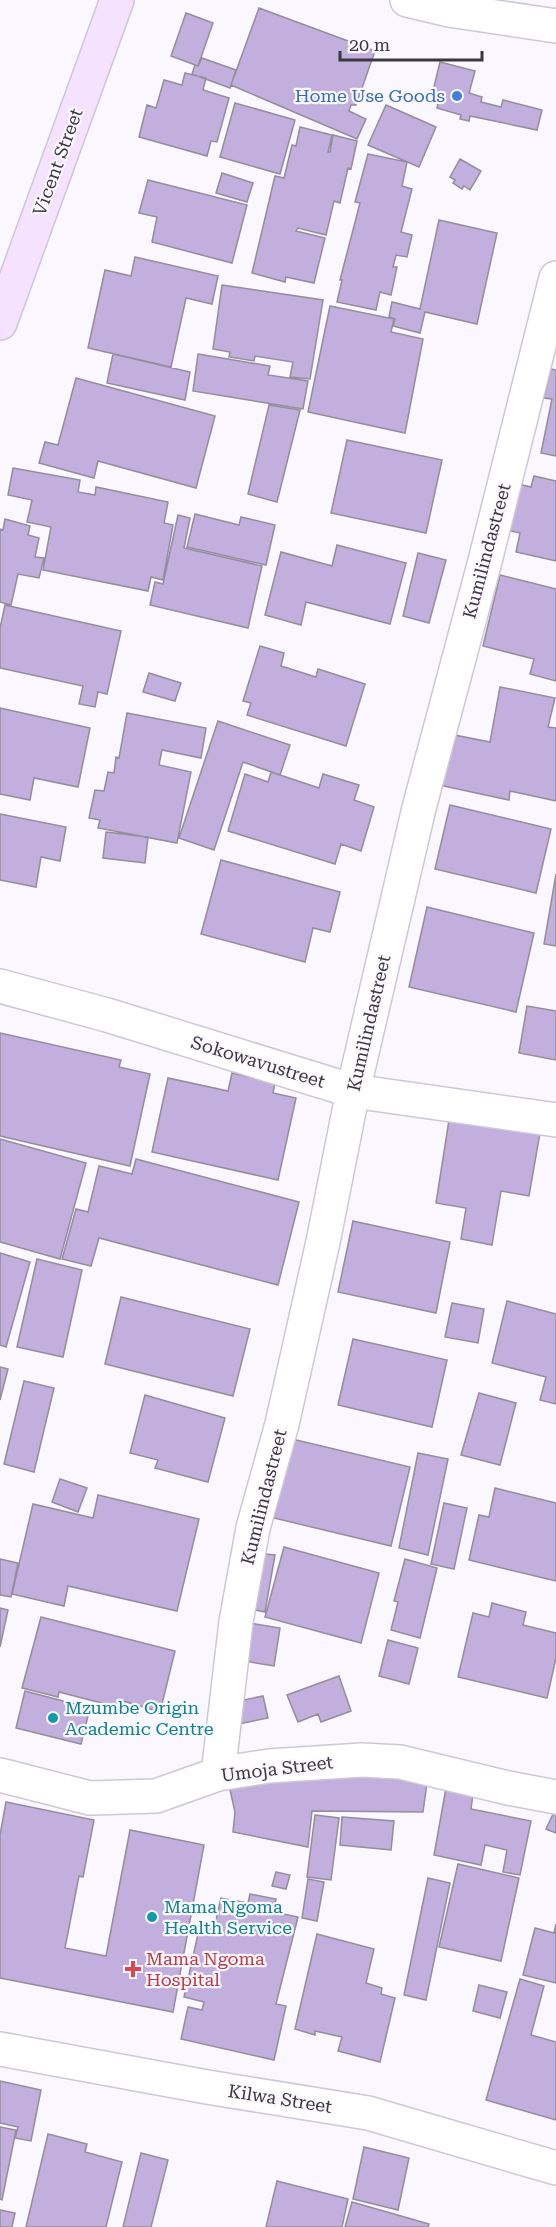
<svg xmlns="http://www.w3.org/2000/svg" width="556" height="2227" font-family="'Roboto Serif',serif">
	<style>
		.building { fill: #c2afdd; stroke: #938d9d; stroke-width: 1.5 }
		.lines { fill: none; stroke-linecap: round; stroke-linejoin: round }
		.street-casing { stroke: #cec7d8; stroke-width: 36 }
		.secondary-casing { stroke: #cec7d8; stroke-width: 36 }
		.street { stroke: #fff; stroke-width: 33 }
		.secondary { stroke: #f4e2ff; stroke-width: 33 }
		.shop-dot { fill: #3f7fe0; stroke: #faf7fe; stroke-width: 2 }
		.culture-dot { fill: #0f9aa8; stroke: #faf7fe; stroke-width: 2 }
		.health-dot { fill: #e0444e; stroke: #faf7fe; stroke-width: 2 }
		.labels { text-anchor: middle; stroke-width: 4.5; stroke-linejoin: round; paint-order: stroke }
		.shop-label { font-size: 18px; fill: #366cbe; stroke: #faf7fe; text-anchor: end }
		.street-label { font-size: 18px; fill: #3a373e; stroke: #faf7fe }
		.culture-label { font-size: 18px; fill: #0d838f; stroke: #faf7fe; text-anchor: start }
		.health-label { font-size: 18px; fill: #be3a42; stroke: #faf7fe; text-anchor: start }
	</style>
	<rect width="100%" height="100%" fill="#faf7fe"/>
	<path class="building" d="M259,8L375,51L356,105H351L349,111L366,119L357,139L231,85Z
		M186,13L213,23L198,66L171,56Z
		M202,58L236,70L230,88L192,74L195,65L198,66Z
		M440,62L475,71L469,93L482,97L481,102L501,107L503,100L542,110L537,130L470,116L469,121L460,119L461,115L437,108L439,97L432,95Z
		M185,73L206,78L203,90L229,98L217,142L211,141L207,156L139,137L147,105L156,108L164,80L182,85Z
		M235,103L295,120L280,174L220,157Z
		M386,105L436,127L419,167L368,145Z
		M300,127L332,135L328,152H330L333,135L357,141L351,169L348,168L340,203L334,201L326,235L298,228L296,231L325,238L314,283L286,277L285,282L252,273L275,176L284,178L292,145L296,146Z
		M368,154L407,162L402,186L412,189L401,232L412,235L407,257L396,255L393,267H397L391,295L380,292L376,310L337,302L342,280H340L360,203L355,202Z
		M460,159L481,171L470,190L464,186L462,189L453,183L455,180L450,177Z
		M222,173L253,183L247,202L216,193Z
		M148,180L247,205L232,263L152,242L157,217L139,213Z
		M439,220L497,233L477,324L425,312L420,333L393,326L395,319L389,317L392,302L420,309Z
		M135,257L218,276L212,304L186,298L171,367L88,348L105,270L131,276Z
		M222,285L323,300L310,379L290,377L293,362L255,356L254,361L229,357L230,352L213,349Z
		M330,306L394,319L391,332L423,339L405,433L308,412Z
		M113,354L190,372L185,400L107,383Z
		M198,354L270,366L268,375L308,381L303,409L193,391Z
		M551,369L556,370V456L541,453L552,399L544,398Z
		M76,378L215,416L196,488L98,461L94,478L39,463L45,442L58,445Z
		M269,405L300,410L277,502L248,494Z
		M347,440L442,460L426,533L331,513Z
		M13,468L80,480L78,492L95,495L96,487L168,502L164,523L173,525L163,580L151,577L148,591L43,570L51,527L27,522L32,500L8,495Z
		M534,476L556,481V561L516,552L520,533L503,529L514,483L531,487Z
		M195,514L239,525L241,517L275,525L266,565L187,547Z
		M178,515L190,518L184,548L262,566L248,628L150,605L155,582L163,584Z
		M5,519L30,526L28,535L39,538L35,557L44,558L39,578L18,574L11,605L0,602V529L3,530Z
		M337,545L406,563L390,624L306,602L301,625L265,615L281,552L332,566Z
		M418,553L446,560L429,623L403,616Z
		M500,575L556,589V681L530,674L534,659L483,646Z
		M5,605L121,631L107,694L98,692L95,707L79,704L83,686L0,668V628Z
		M260,646L284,653L281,666L316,677L318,669L365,684L346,746L247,715L251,703L243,701Z
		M149,673L181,683L175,701L143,692Z
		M500,687L555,698L548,727L556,728V801L510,791L509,800L434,784L444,733L490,742Z
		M0,708L90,728L78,787L34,778L30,800L0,794Z
		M127,713L206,728L201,758L162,750L159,765L191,772L177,843L98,828L100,820L89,818L95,790L104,791L108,772L114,773L116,757L119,758Z
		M218,721L290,745L280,775L243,762L214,850L179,838Z
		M271,772L319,788L323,774L359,785L354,800L374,807L361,851L341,844L335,864L228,831L245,774L268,782Z
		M450,805L551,829L536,893L435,869Z
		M0,814L66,827L60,861L41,857L36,887L0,880Z
		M106,832L148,837L145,863L103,858Z
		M221,860L340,892L330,932L313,928L305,962L201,934Z
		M556,874V946L544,944Z
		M427,907L534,933L516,1012L409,987Z
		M527,1006L556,1011V1060L519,1053Z
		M0,1033L121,1060L119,1067L150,1074L130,1166L0,1136Z
		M232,1073L275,1083L273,1093L296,1098L278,1180L152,1152L168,1078L228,1091Z
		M449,1120L540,1133L529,1196L501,1191L492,1245L461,1239L466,1208L436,1203Z
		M0,1139L86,1163L60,1259L0,1242Z
		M136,1159L299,1202L278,1285L99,1238L91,1266L62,1259L76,1209L88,1212L99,1166L132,1174Z
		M353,1221L450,1242L436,1313L338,1292Z
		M0,1253L30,1262L6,1347L0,1345Z
		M37,1259L82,1270L63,1357L17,1347Z
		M121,1297L250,1329L233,1396L105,1364Z
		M507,1301L556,1314V1404L540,1400L546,1377L492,1363Z
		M452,1303L484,1309L478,1343L445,1337Z
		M353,1339L447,1360L432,1427L338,1405Z
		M0,1367L8,1369L0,1400Z
		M24,1381L54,1388L34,1472L4,1464Z
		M479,1393L516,1403L500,1465L461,1455Z
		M145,1395L225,1418L208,1482L155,1468L158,1460L130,1453Z
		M292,1439L410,1467L391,1546L274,1518Z
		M418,1453L448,1459L428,1555L399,1548Z
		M60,1479L87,1488L78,1512L52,1502Z
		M495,1488L556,1503V1581L469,1560L479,1515L489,1517Z
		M98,1495L199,1519L177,1611L68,1586L64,1606L12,1594L33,1504L93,1518Z
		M444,1503L467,1508L454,1569L431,1564Z
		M284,1547L379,1573L361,1643L265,1617Z
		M255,1553L275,1555L265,1612L245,1608Z
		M0,1559L18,1563L11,1597L0,1595Z
		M405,1559L437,1568L420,1638L391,1630L398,1602L394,1601Z
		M492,1603L526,1612L523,1625L556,1633V1658L547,1698L458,1677L473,1613L489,1617Z
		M0,1608L8,1610L0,1647Z
		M41,1617L175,1651L160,1712L123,1701L121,1708L59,1692L58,1697L22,1688Z
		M244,1622L280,1628L274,1666L238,1660Z
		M388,1640L418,1648L409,1684L379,1676Z
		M339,1676L351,1711L321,1722L318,1714L298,1722L287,1695Z
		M25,1691L90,1708L81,1744L16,1728Z
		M263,1696L268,1718L238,1724L234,1702Z
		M270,1771L428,1775L423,1812L312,1811L308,1847L233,1832L235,1812L228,1781Z
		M446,1788L473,1794L471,1809L531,1821L520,1875L503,1872L507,1850L485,1845L481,1865L434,1855Z
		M6,1802L94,1820L83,1877L79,1876L65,1948L106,1956L130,1830L204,1845L173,2012L0,1978V1835Z
		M554,1812L556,1813V1833L546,1829Z
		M315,1815L339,1818L331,1880L307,1877Z
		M342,1817L394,1821L391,1850L340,1845Z
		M458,1864L519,1878L501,1961L439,1947Z
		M276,1872L290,1875L286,1889L272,1886Z
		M428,1878L450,1883L426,2000L404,1995Z
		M308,1879L324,1882L317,1921L302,1918Z
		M250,1894L276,1899L273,1912L298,1917L276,2004L286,2006L274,2060L181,2039L188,2007L202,2010L204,2002L184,1997L200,1925L214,1929L221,1898L248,1903Z
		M556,1924V1983L523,1975L535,1928L554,1933Z
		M317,1934L374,1949L366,1983L382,1988L381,1994L395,1998L380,2062L338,2051L342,2037L315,2031V2035L295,2029Z
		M520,1979L544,1986L531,2035L556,2042V2120L486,2100Z
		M479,1985L507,1992L500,2018L473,2011Z
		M0,2081L41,2090L31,2141L15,2138L18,2127L0,2123Z
		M0,2127L16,2130L2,2200L0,2199Z
		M48,2134L87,2144L85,2152L122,2162L106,2227H26Z
		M364,2147L409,2158L398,2210L353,2199Z
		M141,2153L168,2160L151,2227H123Z
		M277,2181L348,2199L342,2227H266Z
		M352,2202L429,2224L428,2227H345Z
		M0,2210L15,2213L12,2227H0Z"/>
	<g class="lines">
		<defs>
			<path id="street" d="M407,0L449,10L556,26
				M0,986L107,1015L353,1091L556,1120
				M218,1774L236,1622L253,1528L282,1424L323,1242L353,1091L419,808L485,561L556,278
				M0,1775L90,1798L156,1796L218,1774L269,1766L362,1760L400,1762L508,1788L556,1797
				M0,2049L207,2087L368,2113L556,2168"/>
			<path id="secondary" d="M0,323L117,0"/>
		</defs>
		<use href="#street" class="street-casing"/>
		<use href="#secondary" class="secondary-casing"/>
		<use href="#street" class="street"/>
		<use href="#secondary" class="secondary"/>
	</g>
	<circle class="shop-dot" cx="457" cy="96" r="6"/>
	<g class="culture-dot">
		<circle cx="53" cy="1718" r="6"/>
		<circle cx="152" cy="1917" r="6"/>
	</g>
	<path class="health-dot" d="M130 1960h6v6h6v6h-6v6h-6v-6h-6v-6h6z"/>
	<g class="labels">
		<g class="shop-label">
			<text x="445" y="102">Home Use Goods</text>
		</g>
		<g class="street-label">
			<text transform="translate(58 162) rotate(-70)" y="6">Vicent Street</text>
			<text transform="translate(487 551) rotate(-75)" y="6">Kumilindastreet</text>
			<text transform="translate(369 1023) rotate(-77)" y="6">Kumilindastreet</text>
			<text transform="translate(258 1062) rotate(17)" y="6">Sokowavustreet</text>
			<text transform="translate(264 1497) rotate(-76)" y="6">Kumilindastreet</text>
			<text transform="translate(277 1769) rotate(-7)" y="6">Umoja Street</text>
			<text transform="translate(280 2099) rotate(9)" y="6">Kilwa Street</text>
		</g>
		<g class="culture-label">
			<text x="65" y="1714">Mzumbe Origin<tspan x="65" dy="21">Academic Centre</tspan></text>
			<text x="164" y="1913">Mama Ngoma<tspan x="164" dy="21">Health Service</tspan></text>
		</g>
		<g class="health-label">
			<text x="146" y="1965">Mama Ngoma<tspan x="146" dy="21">Hospital</tspan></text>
		</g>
	</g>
	<path d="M340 51v9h142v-9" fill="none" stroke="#3a373e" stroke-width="3"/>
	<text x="349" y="51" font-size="18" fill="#3a373e" stroke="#faf7fe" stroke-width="4.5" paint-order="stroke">20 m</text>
</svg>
